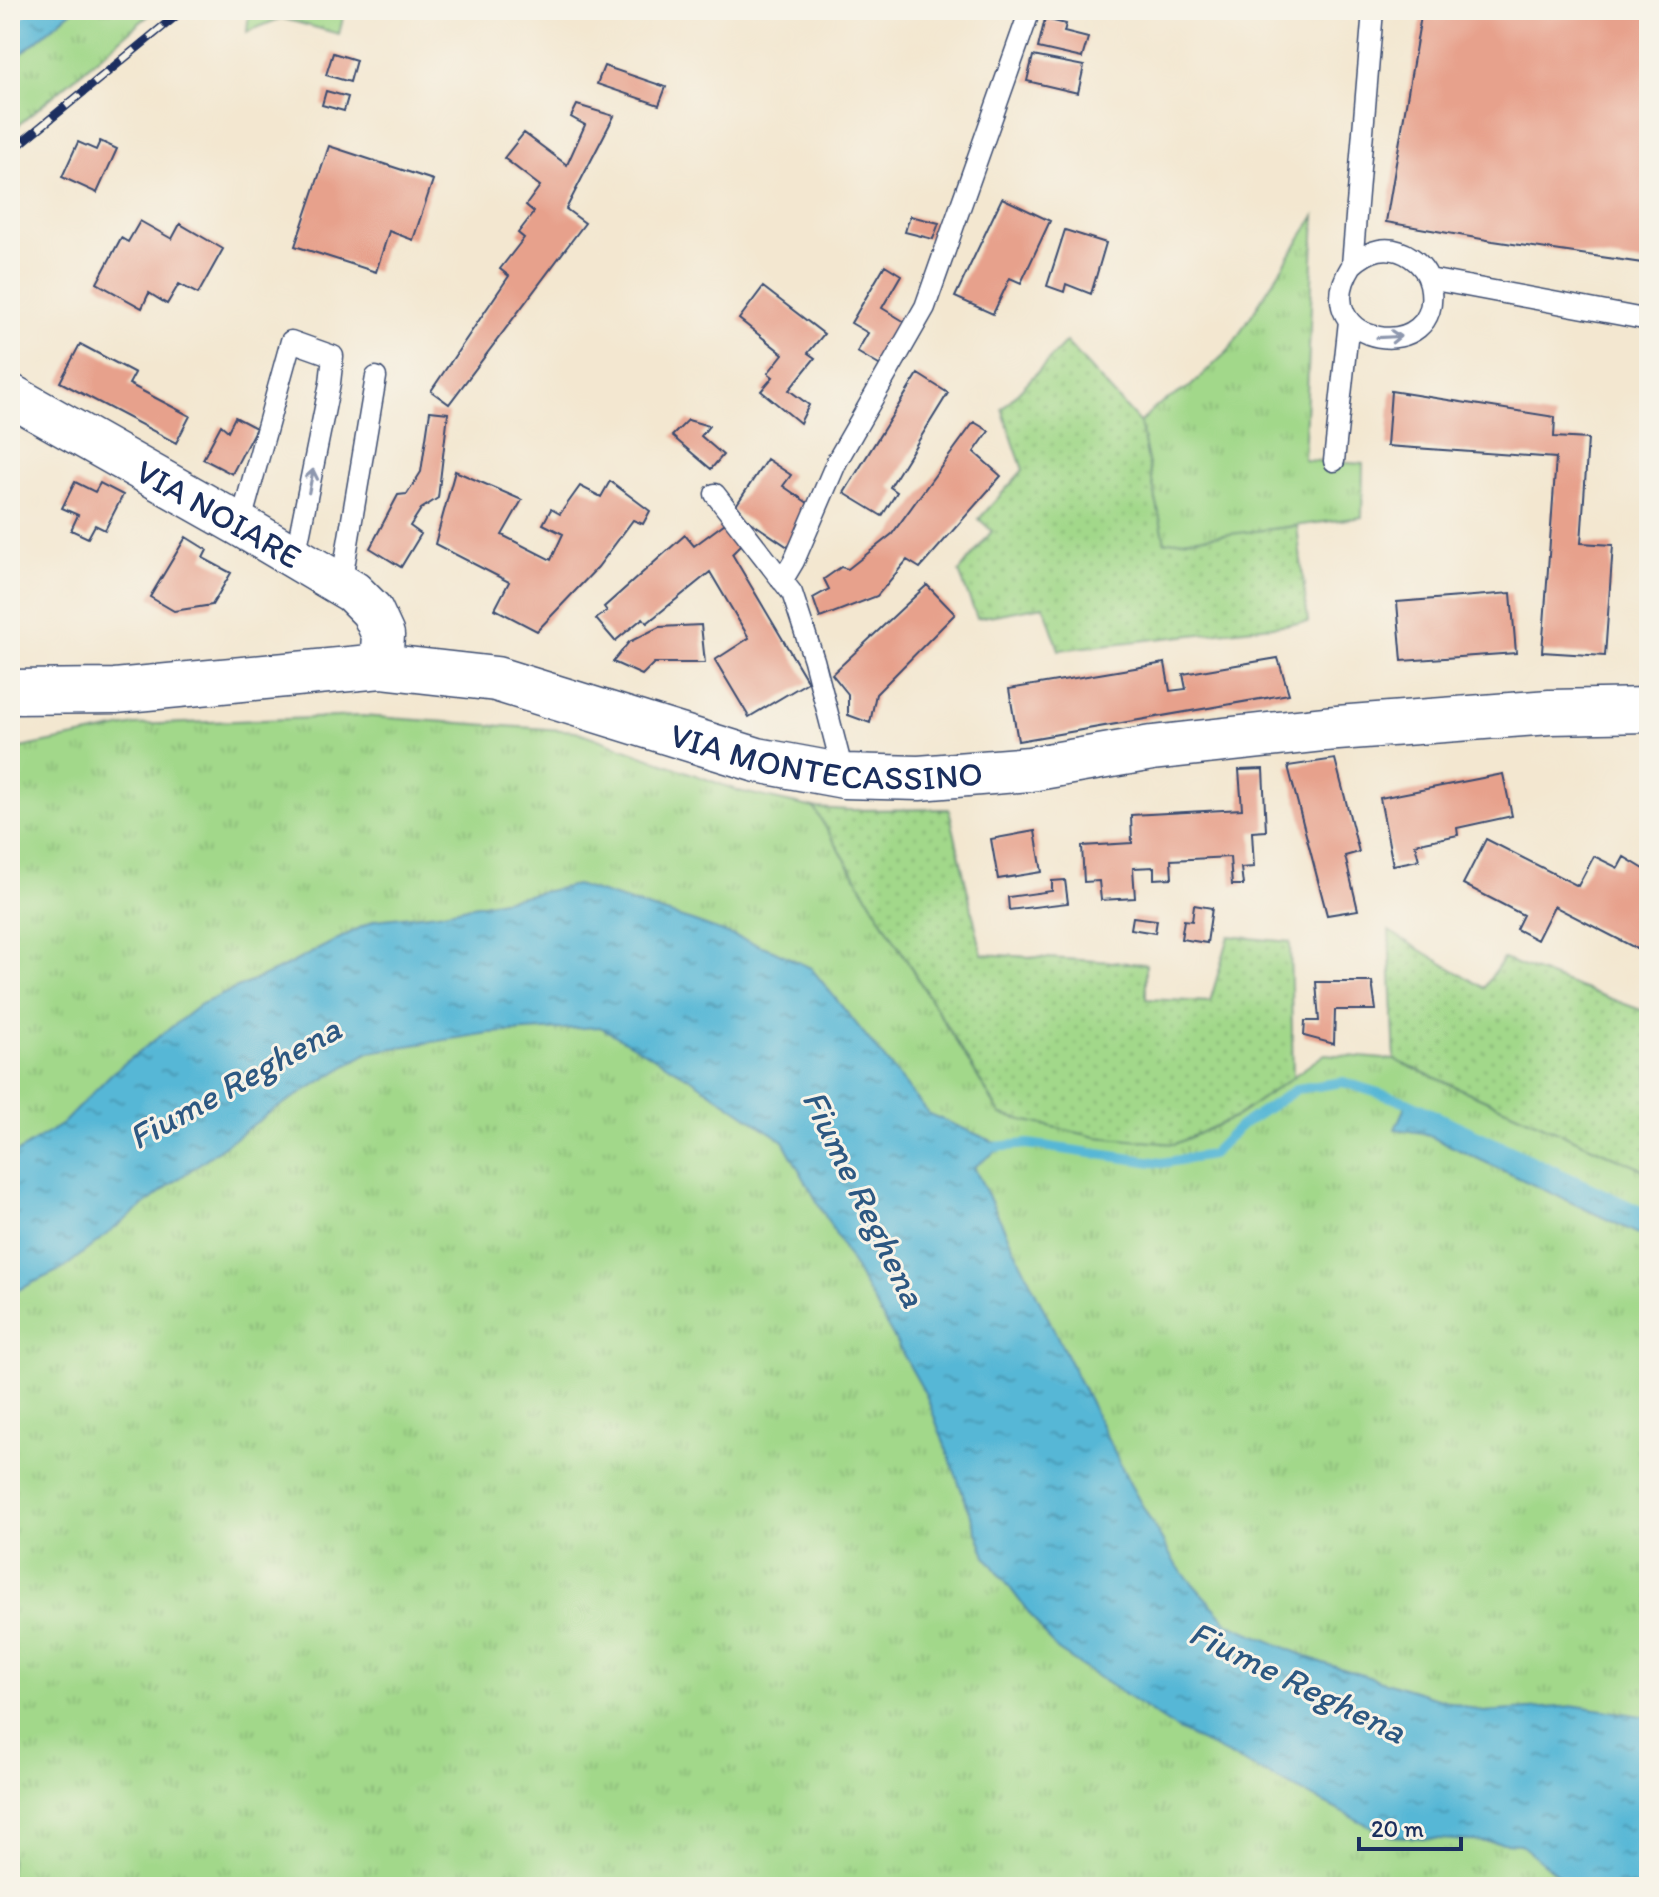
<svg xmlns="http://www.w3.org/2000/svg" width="1659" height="1897" font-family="Itim,sans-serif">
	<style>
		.grass { fill: url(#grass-tufts); stroke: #5e8474; stroke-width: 2 }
		.garden { fill: url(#garden-dots); stroke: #5e8474; stroke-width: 2 }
		.water { fill: url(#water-ripples); stroke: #39739a; stroke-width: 2 }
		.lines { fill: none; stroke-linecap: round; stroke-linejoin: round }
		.stream { stroke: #57b7d6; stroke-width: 10 }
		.building { fill: #e7a18c }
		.lane-casing { stroke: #3b4b6f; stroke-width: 23 }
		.street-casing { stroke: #3b4b6f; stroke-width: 45 }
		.secondary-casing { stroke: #3b4b6f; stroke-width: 47 }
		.lane { stroke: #fff; stroke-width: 20 }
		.street { stroke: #fff; stroke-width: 42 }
		.secondary { stroke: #fff; stroke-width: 44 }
		.rail-casing { stroke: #1b2f5e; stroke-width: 9 }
		.rail { stroke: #f7f3e8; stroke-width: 6; stroke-dasharray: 18; stroke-linecap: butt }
		.oneway { stroke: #8d97ae }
		.labels { text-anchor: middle; stroke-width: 6; stroke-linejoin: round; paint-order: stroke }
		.street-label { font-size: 34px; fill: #1b2f5e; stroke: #f7f3e8 }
		.water-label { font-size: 36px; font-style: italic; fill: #2d5882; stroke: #f7f3e8 }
	</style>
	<defs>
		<pattern id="grass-tufts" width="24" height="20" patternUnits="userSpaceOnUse" patternTransform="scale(2)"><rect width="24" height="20" fill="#a2d88a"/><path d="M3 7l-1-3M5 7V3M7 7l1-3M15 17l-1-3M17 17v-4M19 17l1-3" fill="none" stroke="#8bba7a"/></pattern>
		<pattern id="garden-dots" width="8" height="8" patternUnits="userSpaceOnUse" patternTransform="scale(2)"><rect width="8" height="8" fill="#a2d88a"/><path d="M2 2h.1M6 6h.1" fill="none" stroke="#8bba7a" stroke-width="1.8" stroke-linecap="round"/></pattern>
		<pattern id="water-ripples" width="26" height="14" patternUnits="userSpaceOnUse" patternTransform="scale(2)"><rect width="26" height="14" fill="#57b7d6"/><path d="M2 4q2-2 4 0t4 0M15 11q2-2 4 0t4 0" fill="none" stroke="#4795b1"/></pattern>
	</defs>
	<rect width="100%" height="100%" fill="#f7f3e8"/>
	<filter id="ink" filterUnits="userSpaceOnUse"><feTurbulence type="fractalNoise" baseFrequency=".0125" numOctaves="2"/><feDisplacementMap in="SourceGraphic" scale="16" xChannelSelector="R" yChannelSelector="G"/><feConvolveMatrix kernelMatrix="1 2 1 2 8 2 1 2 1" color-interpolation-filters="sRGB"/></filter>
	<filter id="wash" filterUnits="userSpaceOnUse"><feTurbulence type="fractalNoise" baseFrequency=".006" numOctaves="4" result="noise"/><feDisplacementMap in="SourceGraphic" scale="32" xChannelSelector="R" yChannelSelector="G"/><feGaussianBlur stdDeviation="1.8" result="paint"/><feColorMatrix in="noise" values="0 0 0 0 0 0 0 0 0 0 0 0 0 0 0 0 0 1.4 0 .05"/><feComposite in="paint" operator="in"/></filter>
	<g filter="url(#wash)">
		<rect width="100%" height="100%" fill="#f3e7d0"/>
		<path class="grass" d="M73,10H155L10,132V63Z
			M249,10H345L339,34L281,18L247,32Z
			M1315,216L1304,460L1363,464L1362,517L1165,543L1140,423L1155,407L1191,386L1229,350Z
			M361,716L576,731L739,791L814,808L1001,1115L1234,1118L1325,1054L1395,1060L1649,1172V1887H10V750L135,725Z"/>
		<path class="garden" d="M1066,342L1140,423L1165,542L1297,526L1308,622L1059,650L1044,606L977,618L959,572L992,531L979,519L1023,470L1002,409Z
			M814,808L850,810L949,809L982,954L1146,964V999L1210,1002L1229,936L1290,942L1293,1077L1234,1118L1175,1144L1096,1137L1001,1115Z
			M1389,931L1484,988L1503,959L1649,1013V1172L1395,1060Z"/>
		<path class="water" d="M38,10H73L10,63V34Z
			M576,885L692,921L773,950L811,968L929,1114L1004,1146L974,1167L1130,1484L1176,1565L1229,1624L1323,1663L1483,1712L1577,1706L1649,1717V1887H1573L1520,1844L1390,1836L1180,1731L1057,1650L986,1556L926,1395L783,1141L690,1078L600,1027L489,1033L369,1052L272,1111L166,1188L64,1268L10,1294V1157L62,1124L112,1073L201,1004L284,967L375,920L438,913Z
			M1407,1102L1649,1215V1239L1423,1133L1395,1129Z"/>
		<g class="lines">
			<path class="stream" d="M10,34L38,10
				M993,1147L1028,1144L1161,1163L1211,1155L1240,1126L1297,1089L1343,1082L1407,1102L1649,1215"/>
		</g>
		<g id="blocks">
			<path class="building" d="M1422,10H1649V264L1493,241L1386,222Z
				M1045,19L1066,24L1064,32L1088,38L1082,58L1038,48Z
				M333,53L356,60L350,82L326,75Z
				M1033,56L1084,66L1078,93L1027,81Z
				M604,66L666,87L659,105L597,84Z
				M326,91L348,97L344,111L322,105Z
				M577,105L614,116L566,209L585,223L449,404L431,391L509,276L500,269L524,238L518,233L534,212L526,205L540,186L504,158L524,133L567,165L585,125L571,117Z
				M100,141L117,149L97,193L62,177L78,142L96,150Z
				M329,146L433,180L413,240L389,231L376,272L295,246Z
				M1002,198L1050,221L1021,283L1010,278L993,314L955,297Z
				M910,216L939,223L933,239L905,232Z
				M140,221L172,239L180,224L223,249L198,294L179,284L167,304L149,293L142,308L97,283L121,238L128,242Z
				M1065,230L1106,243L1091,294L1066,284L1064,292L1047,286Z
				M885,265L901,275L882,308L910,325L884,368L857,352L868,333L851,323Z
				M763,287L824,334L808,353L815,358L789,390L809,405L800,423L761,391L773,377L768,373L783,354L739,319Z
				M80,344L135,373L129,384L190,416L176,443L60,382Z
				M918,374L948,393L890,487L897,492L882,516L844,493Z
				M1391,391L1555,417L1554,437L1588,439L1581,543L1613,545L1605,656L1542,652L1556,458L1387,446Z
				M430,411L448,413L438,498L421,509L410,526L421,534L401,567L370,548L398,495L407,494L421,472Z
				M235,417L256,428L232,474L203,459L221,425L228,431Z
				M688,420L709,426L701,436L723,455L711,469L672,436Z
				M974,422L989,431L974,452L1001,476L920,568L907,560L877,596L820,618L813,598L829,589L824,579L841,567L848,569L892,534Z
				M767,459L791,475L783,486L815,508L788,547L733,510Z
				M455,471L522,500L502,535L551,560L563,534L543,524L551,509L560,514L580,486L601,497L610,481L650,511L643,524L633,520L598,567L537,631L495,609L509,582L435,544Z
				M75,482L95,492L100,483L123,495L105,530L95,525L88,538L71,530L78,515L62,508Z
				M728,521L744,542L732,554L808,682L749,717L715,660L749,638L710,572L647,623L643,618L615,641L596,619L607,611L604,607L685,535L694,546Z
				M186,537L207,550L203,558L231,573L212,605L174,611L150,597Z
				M927,585L955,614L876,694L870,723L848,715V694L832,674Z
				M1511,593L1516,653L1402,661L1397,602Z
				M701,625L705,663H654L642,675L613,662L629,642L659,627Z
				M1278,658L1289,694L1018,741L1009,689L1165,663L1170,691L1186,689L1183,674Z
				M1335,759L1359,852L1345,856L1358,910L1327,915L1288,766Z
				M1263,769L1266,831L1252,832L1254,867L1241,868L1243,885H1232L1230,857L1171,860L1172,878L1154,879V867L1133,868L1135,898L1101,900L1099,881L1084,882L1082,846L1132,843L1131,815L1242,809L1239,770Z
				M1503,774L1512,816L1457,828L1458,835L1415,844L1419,860L1393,865L1380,798Z
				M1035,831L1042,872L998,879L991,839Z
				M1486,839L1578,886L1594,856L1618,868L1624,857L1649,872V955L1554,906L1537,940L1516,929L1523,915L1463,884Z
				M1065,880L1068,903L1009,910L1008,897L1052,891V881Z
				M1194,905L1212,908L1207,943L1181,939L1184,920L1192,921Z
				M1133,917L1157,920L1155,933L1131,929Z
				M1316,982H1372L1376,1010H1335L1334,1044L1304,1036L1305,1021H1319Z"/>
		</g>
	</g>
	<g filter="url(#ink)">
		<use href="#blocks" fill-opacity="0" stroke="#3b4b6f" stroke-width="2"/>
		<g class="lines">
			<defs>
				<path id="lane" d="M1352,265C1360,258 1368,252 1379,250C1401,246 1425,262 1430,284C1447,368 1301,347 1352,265L1373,10
					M1429,279L1649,320
					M1334,461L1349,321
					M715,494L792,593L814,660L844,776
					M240,525L291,341L333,356L330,383L295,557
					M782,581L794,561L837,461L925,307L1030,10
					M341,585L376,377"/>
				<g id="street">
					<path id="s1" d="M10,395L240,525L353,592L372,611L383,635L381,666"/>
				</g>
				<g id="secondary">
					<path id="s2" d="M10,692L115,691L381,666L496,679L757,760L844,776L919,778L1030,769L1152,748L1324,729L1550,712L1649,710"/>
				</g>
			</defs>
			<use href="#lane" class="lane-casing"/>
			<use href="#street" class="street-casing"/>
			<use href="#secondary" class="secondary-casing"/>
			<use href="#lane" class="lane"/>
			<use href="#street" class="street"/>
			<use href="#secondary" class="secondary"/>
			<defs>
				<path id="rail" d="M10,152L183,10"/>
			</defs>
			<use href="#rail" class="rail-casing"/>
			<use href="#rail" class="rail"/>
		</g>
		<defs><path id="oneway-shaft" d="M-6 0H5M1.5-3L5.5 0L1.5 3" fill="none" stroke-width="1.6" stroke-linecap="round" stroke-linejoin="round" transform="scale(2)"/></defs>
		<g class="oneway">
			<use href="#oneway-shaft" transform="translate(1389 337) rotate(-3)"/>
			<use href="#oneway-shaft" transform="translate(311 481) rotate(-79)"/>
		</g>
	</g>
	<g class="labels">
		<g class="street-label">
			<text dy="12" stroke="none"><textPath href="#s1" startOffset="240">VIA NOIARE</textPath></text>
			<text dy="12" stroke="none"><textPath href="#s2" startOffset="830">VIA MONTECASSINO</textPath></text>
		</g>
		<g class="water-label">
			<text transform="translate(234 1082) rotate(-29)" y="13">Fiume Reghena</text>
			<text transform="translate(865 1198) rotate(64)" y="13">Fiume Reghena</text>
			<text transform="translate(1298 1681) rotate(26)" y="13">Fiume Reghena</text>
		</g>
	</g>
	<rect width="1659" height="1897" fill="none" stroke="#f7f3e8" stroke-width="40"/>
	<path d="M1359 1837v12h102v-12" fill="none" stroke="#1b2f5e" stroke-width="4"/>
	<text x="1371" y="1837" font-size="24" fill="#1b2f5e" stroke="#f7f3e8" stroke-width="6" paint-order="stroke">20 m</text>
</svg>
